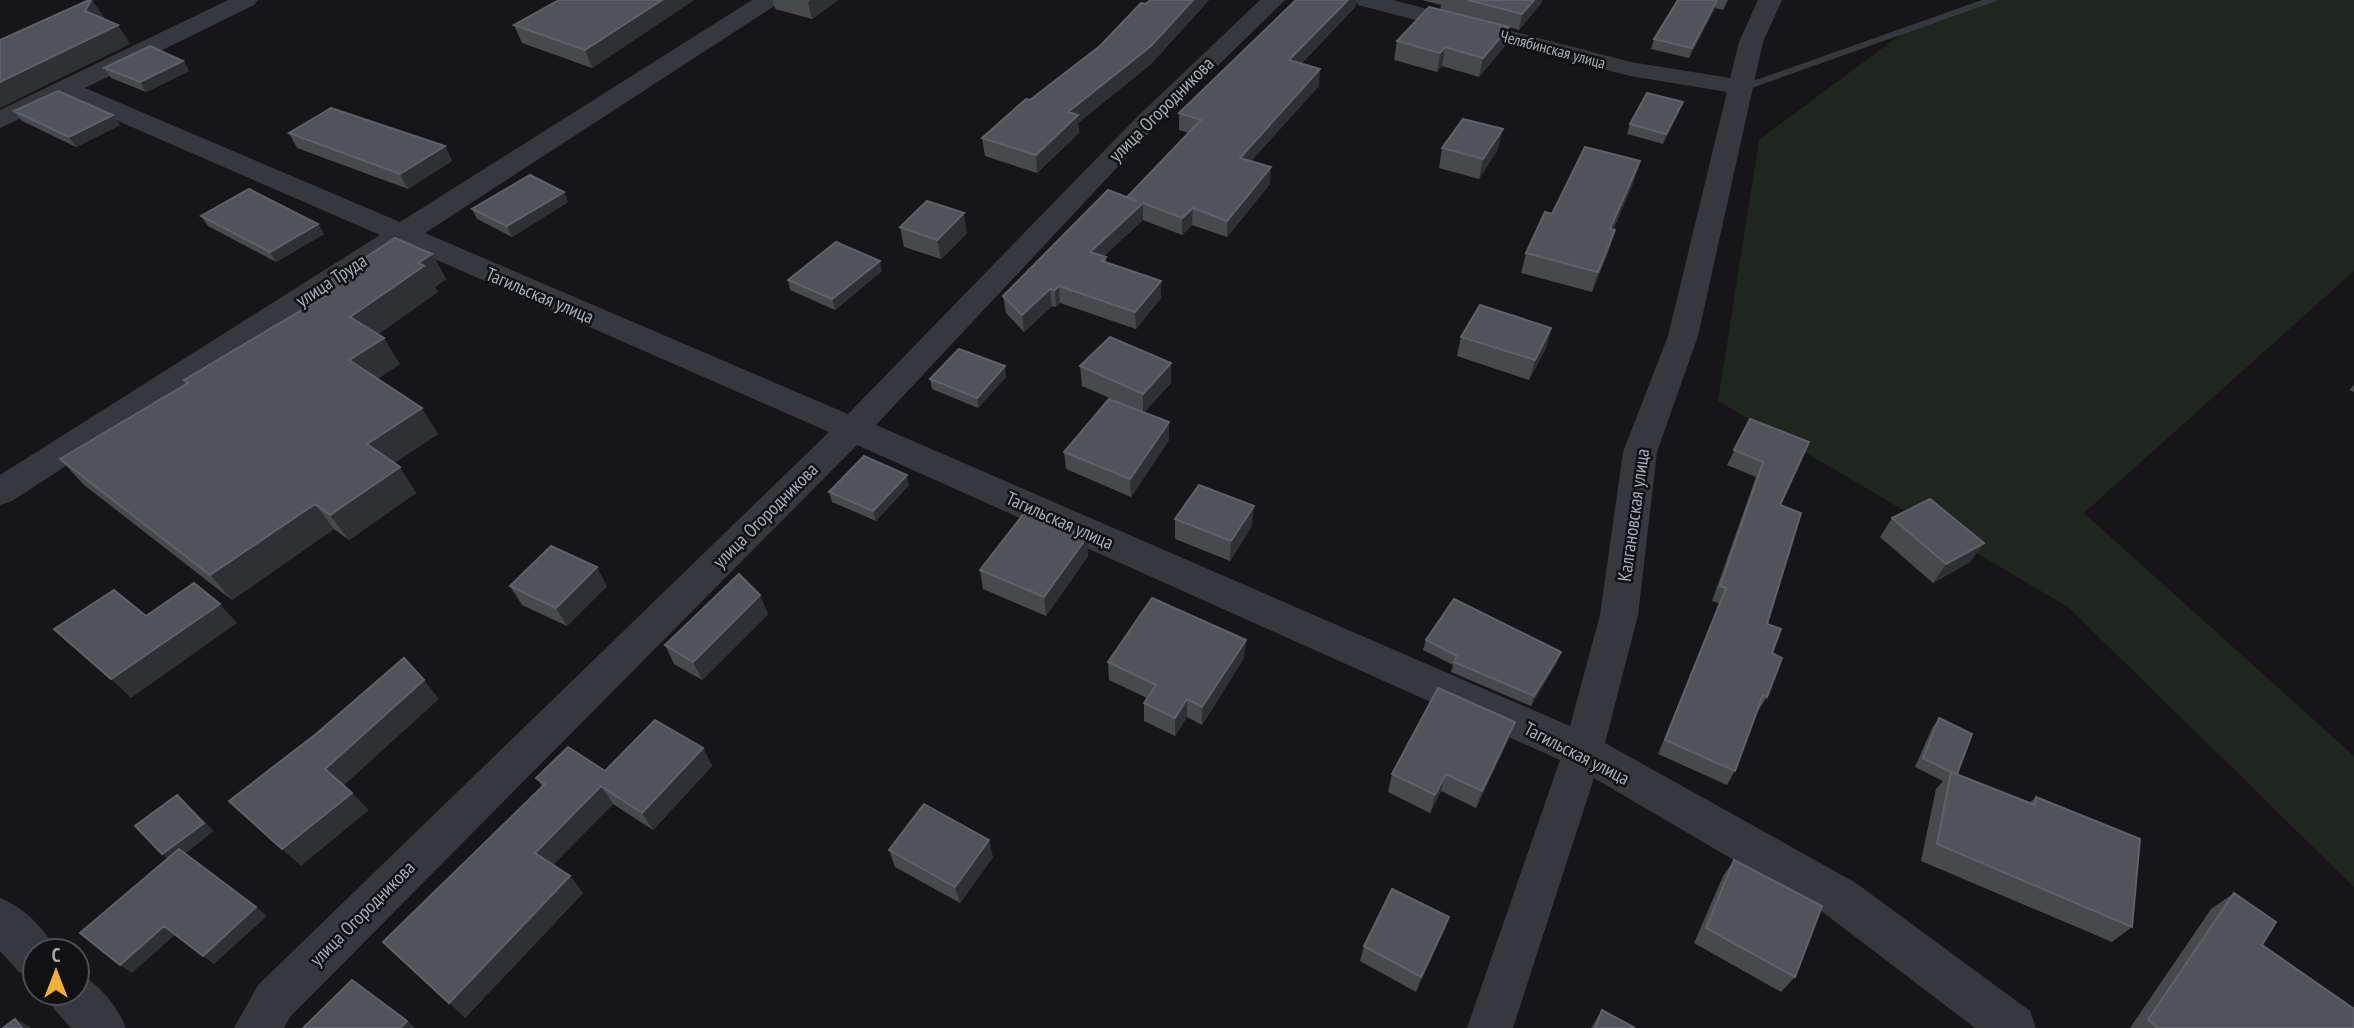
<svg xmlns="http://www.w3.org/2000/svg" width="2354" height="1028" font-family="'PT Sans Narrow',sans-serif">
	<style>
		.green { fill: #1e261f }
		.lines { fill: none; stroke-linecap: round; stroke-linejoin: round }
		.lane { fill: #37383d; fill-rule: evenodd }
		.street { fill: #37383d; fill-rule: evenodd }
		.wall { fill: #47494d }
		.shaded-wall { fill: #2f3033 }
		.building { fill: #525359; stroke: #5f6168; stroke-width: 2 }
		.labels { text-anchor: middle; stroke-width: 5; stroke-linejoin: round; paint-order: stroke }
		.far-street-label { font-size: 16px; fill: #a8adb8; stroke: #111113 }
		.street-label { font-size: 19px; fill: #a8adb8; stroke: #111113 }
	</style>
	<rect width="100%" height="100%" fill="#161618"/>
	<path class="green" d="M1989,0H2354V271L2084,513L2354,756V887L2068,607L1718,401L1759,140L1908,29Z"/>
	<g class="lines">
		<path class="lane" d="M1982,0H1999L1746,90H1738L1736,87Z"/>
		<path class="street" d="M228,0H258L254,5L85,88L400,222L752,0H780L776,5L425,233L848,414L1136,118L1260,0H1285L1154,128L876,425L1570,726L1600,615L1623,452L1668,336L1727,92L1630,76L1358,5L1354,0H1393L1631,62L1730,78L1739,42L1758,0H1782L1763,42L1698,336L1657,452L1638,615L1605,743L1856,883L2030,1011L2036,1028H1975L1824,913L1594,778L1513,1028H1467L1560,760L857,445L290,1017L284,1028H234L258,985L829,432L405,246L12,501L0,505V475L380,235L65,98L0,128V110Z
			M0,898C22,906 46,929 56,951H35V978L19,972L0,951Z
			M77,973C98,982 118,1007 126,1028H71L54,1009L47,993H77Z"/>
	</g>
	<path class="wall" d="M694,0L592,68L522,43L514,25Z
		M773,0H838L812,19L775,9Z
		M1151,0H1209L1151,64L1078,123L1079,133L1037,173L985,156L982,138L1100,46Z
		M1422,0H1542V2L1519,30L1509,27L1505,46L1479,77L1442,66L1437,72L1394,60L1397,41L1440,10L1441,5Z
		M1678,0H1728L1723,10L1715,8L1689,58L1651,49L1654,39Z
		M1356,6L1301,64L1319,86L1251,161L1270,184L1227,237L1192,225L1182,235L1143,220L1104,256L1106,257V262L1161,298L1136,329L1060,303L1056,307L1052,306L1024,332L1006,313L1003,296L1127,197L1189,133L1179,130V113Z
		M183,61L189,71L146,92L111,78L104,68Z
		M14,111L113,115L120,125L76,147L22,121Z
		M1679,112L1663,144L1627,134L1630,124Z
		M289,133L445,146L452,161L408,189L297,148Z
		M1442,148L1498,149L1479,179L1439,168Z
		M1634,181L1613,230H1615L1609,250L1592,292L1521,273L1526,253L1552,214Z
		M568,202L512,237L477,219L472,209Z
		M201,216L318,224L324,234L276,262L208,226Z
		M900,227L967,233L941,259L904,247Z
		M432,254L446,279L435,287L438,292L378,334L400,364L377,379L438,434L394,463L416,493L349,540L334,529L232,600L84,485L60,459L187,384L184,380L326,296L321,287Z
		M882,271L835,310L790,290L788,280Z
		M1551,328L1546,348L1529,380L1457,356L1461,337Z
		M1080,366L1171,383L1144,412L1169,422V440L1131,497L1066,469L1064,452L1114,400L1082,386Z
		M1006,377L978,408L932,389L930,379Z
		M2354,385V392L2349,390Z
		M1750,419L1780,505L1767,624L1772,653L1767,697L1758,711H1757L1735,771L1727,785L1658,754L1719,603L1712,601L1756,477L1727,465Z
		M909,485L876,521L832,502L829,492Z
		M1892,518L1970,562L1933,583L1880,537Z
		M1175,519L1252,526L1230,561L1175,539Z
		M1088,556L1046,616L983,589L980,570Z
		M510,586H607L567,626L522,605Z
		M768,614L702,680L674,664L665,645Z
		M1426,640L1561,652L1557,662L1531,706L1451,672L1453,665L1423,650Z
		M1244,658L1202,725L1187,717L1175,736L1144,721V703L1147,698L1109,680L1108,662Z
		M1939,718L1957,774L2029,803L2036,797L2132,927L2112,942L1921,861L1936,789L1943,781L1915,767L1932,728Z
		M1508,740L1476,808L1441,791L1430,813L1388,792L1392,774Z
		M703,748L712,766L653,830L613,804L553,865L570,876L583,893L465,1018L542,786L536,778L605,771Z
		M889,850L993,857L960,903L895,867Z
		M1734,860L1795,977L1781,992L1694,943L1723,876Z
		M2234,893L2262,945L2354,1028H2130L2211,909Z
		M1449,917L1443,933L1416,992L1360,961L1364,946Z
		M1602,1010L1635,1028H1591Z"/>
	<path class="shaded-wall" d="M91,0H92L104,17L98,30L85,11Z
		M662,0H694L592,68L585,50Z
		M811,0H838L812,19L808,2Z
		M1193,0H1209L1151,64L1078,123L1079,133L1037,173L1036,155L1068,112Z
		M1348,0H1356V6L1288,77L1289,60Z
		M1534,0H1542V2L1519,30L1522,14Z
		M1717,0L1715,8L1689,58L1692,48Z
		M118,25L130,44L0,108V82Z
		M1509,27L1505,46L1479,77L1483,58Z
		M1445,47L1442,66L1437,72L1440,53Z
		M183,61L189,71L146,92L140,82Z
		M1320,69L1319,86L1239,174L1240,158Z
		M1683,102L1679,112L1663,144L1666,134Z
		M113,115L120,125L76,147L69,137Z
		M1503,129L1498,149L1479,179L1483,159Z
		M445,146L452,161L408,189L400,174Z
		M1640,161L1634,181L1604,249L1610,229Z
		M1271,167L1270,184L1227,237V221Z
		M564,192L568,202L512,237L507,226Z
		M1143,203V220L1091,268L1090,252Z
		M1193,208L1192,225L1182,235V218Z
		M964,213L967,233L941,259L937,240Z
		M318,224L324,234L276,262L270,252Z
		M1615,230L1609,250L1592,292L1598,272Z
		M432,254L446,279L435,287L438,292L366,343L350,317L418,263Z
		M880,261L882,271L835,310L832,299Z
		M1161,281V298L1136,329L1135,312Z
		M1059,286L1060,303L1056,307L1055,290Z
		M1050,289L1052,306L1024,332L1022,315Z
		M1551,328L1546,348L1529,380L1535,360Z
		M384,338L400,364L365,386L349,360Z
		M1171,363V383L1143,414V394Z
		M1005,366L1006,377L978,408L977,398Z
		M422,408L438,434L384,470L367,444Z
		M1169,422V440L1131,497L1130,479Z
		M400,467L416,493L349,540L330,515Z
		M907,475L909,485L876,521L873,511Z
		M315,504L334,529L232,600L210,575Z
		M1254,506L1252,526L1230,561L1231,541Z
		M1087,537L1088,556L1046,616L1044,597Z
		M1984,543L1970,562L1933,583L1946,564Z
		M597,567L607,586L567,626L556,608Z
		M760,595L768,614L702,680L693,662Z
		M220,604L237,623L131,698L111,679Z
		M1246,640L1244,658L1202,725V707Z
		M1561,652L1557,662L1531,706L1534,696Z
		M424,680L439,699L342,787L325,769Z
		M1187,699V717L1175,736V718Z
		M1515,722L1508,740L1476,808L1482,791Z
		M703,748L712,766L653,830L642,813Z
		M1446,774L1441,791L1430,813L1435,795Z
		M601,786L613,804L549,869L535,853Z
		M352,793L369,810L301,866L282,849Z
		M177,795L214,831L173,863L162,854Z
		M989,840L993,857L960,903L955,887Z
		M570,876L583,893L465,1018L449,1003Z
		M256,907L267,916L214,964L203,956Z
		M1449,917L1443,933L1416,992L1421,977Z
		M164,926L176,934L132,973L120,965Z
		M15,1019L29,1026L30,1028H22Z
		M407,1021L416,1028H400Z"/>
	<path class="building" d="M89,0H91L85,11L118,25L0,82V40Z
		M559,0H662L585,50L514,25Z
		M1151,0H1193L1151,46L1068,112L1078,115L1036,155L982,138L1026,99L1030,100L1100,46L1141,3L1145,4Z
		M1296,0H1348L1289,60L1320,69L1240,158L1271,167L1227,221L1193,208L1182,218L1143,203L1090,252L1106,257L1102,261L1161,281L1135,312L1059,286L1055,290L1050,289L1022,315L1003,296L1108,190L1137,201L1127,197L1201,120L1179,113Z
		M1468,0H1534L1522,14Z
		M1678,0H1717L1692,48L1654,39Z
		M1429,7L1509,27L1483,58L1445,47L1440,53L1397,41Z
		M150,46L183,61L140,82L104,68Z
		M58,91L113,115L69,137L14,111Z
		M1647,93L1683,102L1666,134L1630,124Z
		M331,108L445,146L400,174L289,133Z
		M1463,119L1503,129L1483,159L1442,148Z
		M1585,147L1640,161L1610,229L1615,230L1598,272L1526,253L1545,212L1552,214Z
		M530,175L564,192L507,226L472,209Z
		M249,189L318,224L270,252L201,216Z
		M927,201L964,213L937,240L900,227Z
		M395,238L432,254L418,263L424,266L350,317L384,338L349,360L422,408L367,444L400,467L330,515L315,504L210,575L60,459L188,383L184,380L332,292L321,287Z
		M836,242L880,261L832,299L788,280Z
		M1480,305L1551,328L1535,360L1461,337Z
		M1110,337L1171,363L1143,394L1080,366Z
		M959,349L1005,366L977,398L930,379Z
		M1109,399L1169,422L1130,479L1064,452Z
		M1750,419L1809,442L1780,505L1801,513L1767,624L1781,629L1772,653L1782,658L1767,697L1763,695L1735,771L1665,740L1726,588L1720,586L1763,462L1734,450Z
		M864,456L907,475L873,511L829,492Z
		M1199,485L1254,506L1231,541L1175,519Z
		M1930,499L1984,543L1946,564L1892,518Z
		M1025,512L1087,537L1044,597L980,570Z
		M551,546L597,567L556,608L510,586Z
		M739,574L760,595L693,662L665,645Z
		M194,583L220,604L111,679L54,629L114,590L146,616Z
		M1152,598L1246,640L1202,707L1187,699L1175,718L1144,703L1156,685L1108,662Z
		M1454,599L1561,652L1534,696L1454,662L1457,656L1426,640Z
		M404,658L424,680L325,769L352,793L282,849L229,801L316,734Z
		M1438,688L1515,722L1482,791L1446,774L1435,795L1392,774Z
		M1939,718L1972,734L1957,774L1951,772L1923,758Z
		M655,720L703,748L642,813L601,786L535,853L570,876L449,1003L383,942L545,784L536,778L568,747L605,771Z
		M1951,772L2035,805L2036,797L2140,839L2132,927L1937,844Z
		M177,795L204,823L162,854L135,826Z
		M924,804L989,840L955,887L889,850Z
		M179,849L256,907L203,956L164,926L120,965L80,933Z
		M1734,860L1822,906L1795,977L1706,928Z
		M1392,889L1449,917L1421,977L1364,946Z
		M2234,893L2276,922L2262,945L2354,1009V1028H2158L2148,1020Z
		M352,980L407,1021L400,1028H303Z
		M1602,1010L1635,1028H1595Z
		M15,1019L22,1028H3Z"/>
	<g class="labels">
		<g class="far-street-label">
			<text transform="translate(1553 49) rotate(15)" y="6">Челябинская улица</text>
		</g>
		<g class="street-label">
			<text transform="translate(1161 109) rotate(-45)" y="7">улица Огородникова</text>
			<text transform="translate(331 280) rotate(-33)" y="7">улица Труда</text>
			<text transform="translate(540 295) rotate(23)" y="7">Тагильская улица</text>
			<text transform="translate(765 515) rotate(-45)" y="7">улица Огородникова</text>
			<text transform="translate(1633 515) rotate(-82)" y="7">Калгановская улица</text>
			<text transform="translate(1060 520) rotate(24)" y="7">Тагильская улица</text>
			<text transform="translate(1577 753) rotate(27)" y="7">Тагильская улица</text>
			<text transform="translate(362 913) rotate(-45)" y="7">улица Огородникова</text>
		</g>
	</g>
	<g transform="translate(56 972)"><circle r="33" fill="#111113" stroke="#4d4f55" stroke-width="2"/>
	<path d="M0-5L12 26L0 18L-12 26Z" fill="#f2b134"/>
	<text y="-10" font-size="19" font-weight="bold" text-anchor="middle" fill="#a8adb8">С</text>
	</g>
</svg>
